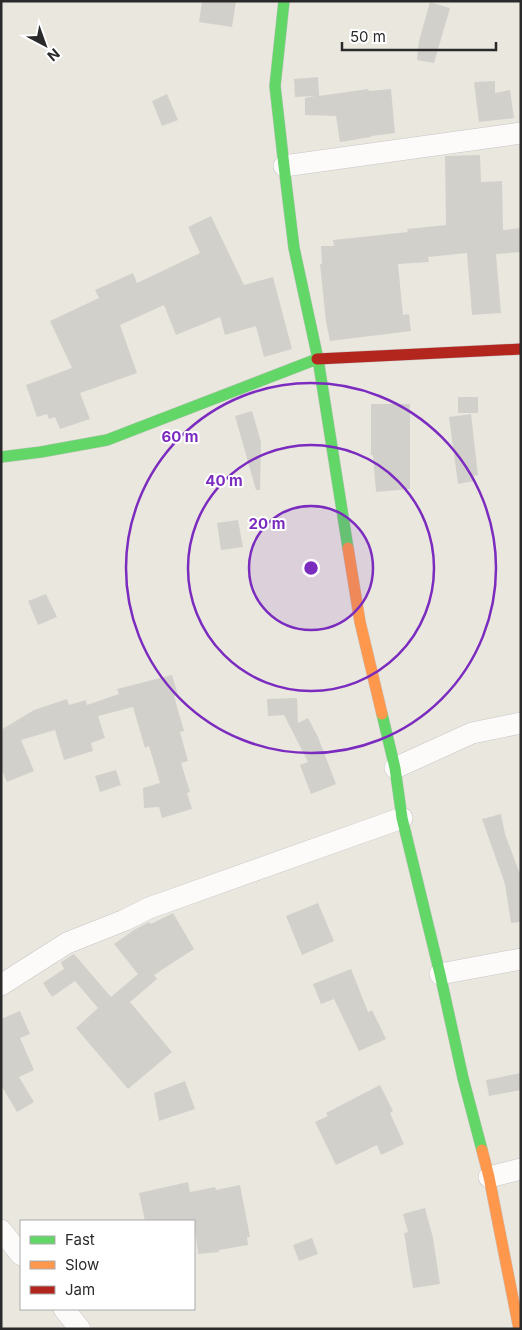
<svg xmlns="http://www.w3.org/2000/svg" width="522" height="1330" font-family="Inter,sans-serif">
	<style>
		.building { fill: #d2d0cb }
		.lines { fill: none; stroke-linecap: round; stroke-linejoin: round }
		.street-casing { stroke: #c7c5c5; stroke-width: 22 }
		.fast-casing { stroke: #c7c5c5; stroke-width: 12 }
		.slow-casing { stroke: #c7c5c5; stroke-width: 12 }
		.jam-casing { stroke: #c7c5c5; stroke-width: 12 }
		.street { stroke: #fcfbfa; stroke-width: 21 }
		.fast { stroke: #63d668; stroke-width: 11 }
		.slow { stroke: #ff974d; stroke-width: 11 }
		.jam { stroke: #b3261e; stroke-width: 11 }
		.ring { fill: none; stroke: #7b2cbf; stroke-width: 2.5 }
		.centre { fill: #7b2cbf; stroke: #fff; stroke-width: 2.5 }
		.ring-label { font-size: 15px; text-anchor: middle; font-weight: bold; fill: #7b2cbf; stroke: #fff; stroke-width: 4; stroke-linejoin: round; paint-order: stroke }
	</style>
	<rect width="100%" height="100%" fill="#eae7df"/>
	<path class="building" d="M202,1H236L232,27L199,22Z
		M430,2L450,8L434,63L417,60L419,41Z
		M318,77L319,96L368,89L369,91L391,89L395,133L371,136V137L340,142L336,116L305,115V98L315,96L295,97L294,79Z
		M495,81V93L510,90L514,118L479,122L474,82Z
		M167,94L178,120L162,126L152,101Z
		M480,155L481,182L502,181L503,230L521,228V252L496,254L501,313L472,315L467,253L428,257L429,262L398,264L403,315L409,314L411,331L330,341L326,322L320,264H322L321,246H334L333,240L408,232L407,229L446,225L445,156Z
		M211,216L244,285L273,277L292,349L264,357L256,326L225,335L220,317L176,335L164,305L120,325L137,373L80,393L90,419L60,429L55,417L49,419L47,414L37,417L26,385L72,368L50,321L99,298L95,290L133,273L137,283L200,253L188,227Z
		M458,397H478V413H458Z
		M371,404H410V489L376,492L373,455H371Z
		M252,411L261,442L260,490H256L235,416Z
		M471,414L478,475L474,476L475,481L458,484L449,417Z
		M238,520L243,547L221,550L217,523Z
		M46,594L57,617L38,625L28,601Z
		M172,675L178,695L174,696L184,731L180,732L188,761L181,763L190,792L187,793L192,809L162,818L159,807L144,808L143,788L160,783L149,746L145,748L133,707L98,716L105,738L91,743L93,751L64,760L55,730L21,740L34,771L7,782L1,768V730L34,710L67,699L69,705L86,700L87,705L119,694L117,689Z
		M297,698L298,723L308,718L318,737L336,784L311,794L300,765L308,762L284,715L268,716L267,699Z
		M116,770L121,785L100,792L95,776Z
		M501,814L505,834L521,877V922L511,923L505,884L482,819Z
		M318,903L334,941L302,955L286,916Z
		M173,913L194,949L154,975L157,979L130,1002L172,1052L128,1089L76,1028L98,1008L75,981L52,997L43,983L64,969L61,962L74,954L111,997L138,974L114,944L134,930L149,922L151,924Z
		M351,969L368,1012L372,1010L386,1039L359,1051L334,999L321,1004L313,984Z
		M20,1011L30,1034L20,1038L34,1070L19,1077L34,1102L17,1112L1,1085V1019Z
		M521,1073V1090L489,1096L486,1080Z
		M185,1081L195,1109L159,1121L154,1093Z
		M380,1085L393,1111L390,1113L404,1144L381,1155L377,1145L336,1165L315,1122L328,1116L326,1113Z
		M188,1182L190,1192L215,1187L216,1190L240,1185L250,1237H247L248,1245L219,1250V1252L198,1254L194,1221H145L139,1193Z
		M425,1208L433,1238L440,1284L413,1288L404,1233L408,1232L403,1214Z
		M312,1238L318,1254L299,1261L293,1245Z"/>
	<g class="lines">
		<defs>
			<path id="street" d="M284,166L521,133
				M395,768L472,733L521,723
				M440,974L521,959
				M1,985L67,943L125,920L149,908L402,818
				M489,1177L521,1169
				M1,1230L21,1255
				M64,1309L80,1329"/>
			<path id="fast" d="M284,1L275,86L284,166L294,248L318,359L348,548
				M1,457L41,452L107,440L317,359
				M382,714L395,768L402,818L440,974L463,1078L482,1150"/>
			<path id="slow" d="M348,548L360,622L382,714
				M482,1150L489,1177L519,1329"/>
			<path id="jam" d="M317,359L521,349"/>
		</defs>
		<use href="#street" class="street-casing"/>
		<use href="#fast" class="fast-casing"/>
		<use href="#slow" class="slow-casing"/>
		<use href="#jam" class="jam-casing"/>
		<use href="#street" class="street"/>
		<use href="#fast" class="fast"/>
		<use href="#slow" class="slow"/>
		<use href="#jam" class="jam"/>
	</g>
	<circle cx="311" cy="568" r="62" fill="#7b2cbf" fill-opacity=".12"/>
	<g class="ring">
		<circle cx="311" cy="568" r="62"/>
		<circle cx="311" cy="568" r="123"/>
		<circle cx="311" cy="568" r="185"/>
	</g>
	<circle cx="311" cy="568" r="8" class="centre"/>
	<g class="ring-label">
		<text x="180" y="442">60 m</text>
		<text x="224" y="486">40 m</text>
		<text x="267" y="529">20 m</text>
	</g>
	<rect width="522" height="1330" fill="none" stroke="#2a2a2a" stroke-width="5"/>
	<rect x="20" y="1220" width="175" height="90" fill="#ffffff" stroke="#aaaaaa"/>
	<rect x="30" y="1236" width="25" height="8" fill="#63d668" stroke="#aaaaaa"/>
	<text x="65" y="1245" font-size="15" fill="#2a2a2a">Fast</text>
	<rect x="30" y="1261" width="25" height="8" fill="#ff974d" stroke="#aaaaaa"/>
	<text x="65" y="1270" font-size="15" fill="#2a2a2a">Slow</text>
	<rect x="30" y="1286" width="25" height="8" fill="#b3261e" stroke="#aaaaaa"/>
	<text x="65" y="1295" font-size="15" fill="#2a2a2a">Jam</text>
	<g transform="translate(45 45) rotate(139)" stroke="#ffffff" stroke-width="4" paint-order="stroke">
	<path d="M0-4L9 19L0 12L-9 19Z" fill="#2a2a2a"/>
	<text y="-8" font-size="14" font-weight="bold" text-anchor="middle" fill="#2a2a2a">N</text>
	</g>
	<path d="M342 42v8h154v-8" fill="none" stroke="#2a2a2a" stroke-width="2.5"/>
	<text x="350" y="42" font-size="15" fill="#2a2a2a" stroke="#ffffff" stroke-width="4" paint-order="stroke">50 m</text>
</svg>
